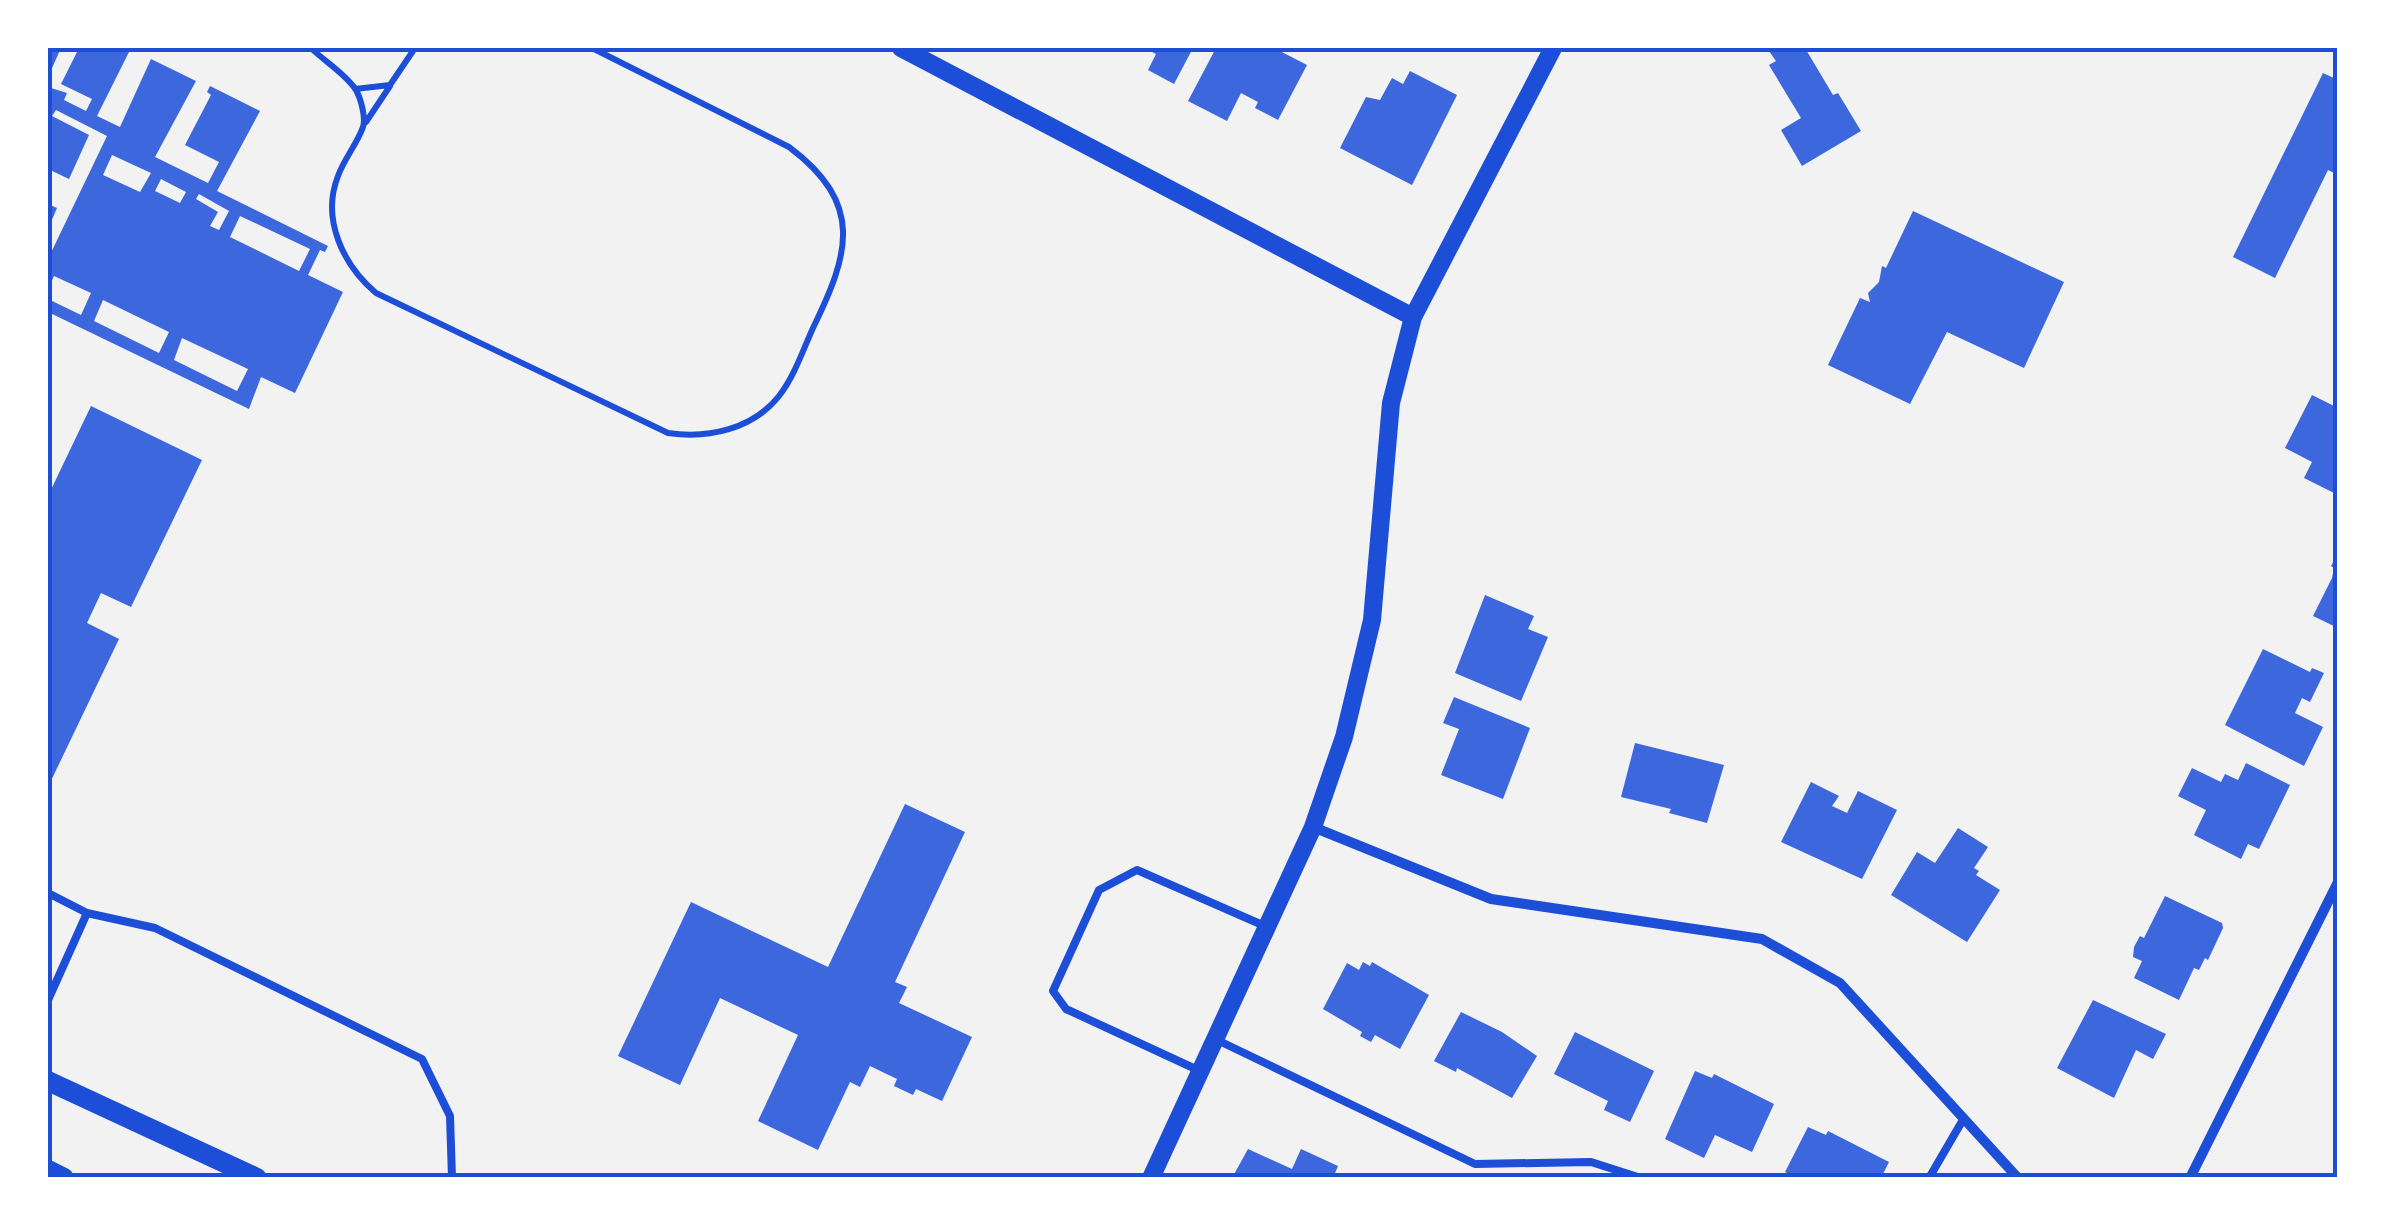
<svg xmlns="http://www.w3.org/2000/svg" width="2385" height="1225" font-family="'Work Sans',sans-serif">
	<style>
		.building { fill: #3d67dc; fill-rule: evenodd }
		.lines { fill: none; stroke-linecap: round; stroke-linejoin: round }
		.path { stroke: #1d4ed8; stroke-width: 6 }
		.service { stroke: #1d4ed8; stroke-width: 8 }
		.minor { stroke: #1d4ed8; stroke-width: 10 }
		.tertiary { stroke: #1d4ed8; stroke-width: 18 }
		.secondary { stroke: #1d4ed8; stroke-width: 20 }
		.neatline { fill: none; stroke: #1d4ed8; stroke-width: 4 }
	</style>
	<rect width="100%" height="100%" fill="#f2f2f2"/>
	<path class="building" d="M48,48H61L48,77Z
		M79,48L130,50L97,116L120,127L151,59L196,81L155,157L208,183L219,162L185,145L211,95L207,92L210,86L260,111L217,191L328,246L325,252L320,250L308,275L343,292L295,393L261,377L249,409L48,312V299L81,315L91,293L54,276L48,289V259L107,136L56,110L52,116L89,135L69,179L48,169V87L67,93L64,100L86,111L92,99L61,84ZM112,155L151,173L140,192L103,175ZM161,179L186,192L180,203L155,191ZM199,194L229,211L219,230L210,226L218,212L196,199ZM240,216L310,249L299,271L230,237ZM103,300L169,332L159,353L94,321ZM182,338L248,369L237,391L174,360Z
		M1144,48H1193L1174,84L1148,70L1156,54Z
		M1216,48H1274L1307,65L1278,120L1255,108L1258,102L1241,93L1227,121L1188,101Z
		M1775,48H1805L1833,95L1838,93L1861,131L1802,166L1781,130L1801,118L1769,65L1776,61L1769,51Z
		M1410,71L1457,95L1412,185L1340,148L1366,97L1380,100L1392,78L1403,84Z
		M2323,73L2338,80V175L2328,170L2275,278L2233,257Z
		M48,204L57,208L48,229Z
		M1913,211L2064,282L2024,368L1947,332L1910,404L1828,365L1860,298L1870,302L1868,293L1879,282L1882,266L1886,268Z
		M2312,395L2338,408V495L2304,478L2312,462L2285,448Z
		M91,406L202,460L131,607L101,593L87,623L119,639L48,787V581L52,571L48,568V496Z
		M2338,553V628L2313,616L2332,578L2334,568L2331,566Z
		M1485,595L1534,616L1528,629L1548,637L1521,701L1455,673Z
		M2263,649L2310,672L2312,668L2324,673L2310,702L2302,698L2295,713L2323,727L2304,766L2225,725Z
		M1454,697L1530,728L1503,799L1441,775L1459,729L1443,723Z
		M1635,743L1724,765L1707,823L1669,813L1671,809L1621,797Z
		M2246,763L2290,785L2259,849L2248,844L2241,859L2194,835L2206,810L2178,796L2192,768L2221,782L2225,774L2238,780Z
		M1811,782L1839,796L1832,806L1847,813L1858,791L1897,810L1862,879L1781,842Z
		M905,804L965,832L895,982L907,987L899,1003L972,1037L942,1101L916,1089L913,1095L894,1086L897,1079L870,1066L860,1087L850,1082L818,1150L758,1121L798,1035L720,998L680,1085L618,1056L691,902L828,967Z
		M1958,828L1988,847L1974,868L1979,871L1976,875L2000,890L1967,942L1891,895L1917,852L1935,863Z
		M2165,896L2222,923L2223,928L2208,960L2205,958L2199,970L2194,968L2179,1000L2134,978L2142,961L2133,957L2134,947L2140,936L2144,938Z
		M1363,962L1370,966L1372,962L1429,995L1400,1049L1375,1035L1371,1042L1360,1036L1362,1032L1323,1009L1347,963L1359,970Z
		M2093,1000L2166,1034L2153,1059L2136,1050L2114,1098L2057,1068Z
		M1461,1012L1502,1032L1537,1056L1512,1098L1457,1068L1456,1072L1434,1061Z
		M1575,1032L1654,1071L1630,1122L1604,1110L1608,1101L1554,1074Z
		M1695,1071L1712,1078L1714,1074L1774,1104L1752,1152L1715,1135L1704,1158L1665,1139Z
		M1808,1127L1826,1135L1828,1131L1889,1162L1881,1178H1797L1785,1172Z
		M1248,1149L1292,1169L1301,1149L1338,1166L1333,1178H1232Z"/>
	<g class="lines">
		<path class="path" d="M311,48C324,61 346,74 356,90C361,99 366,118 363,127C357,144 344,159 338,176C321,219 343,265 376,293L668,433C708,439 753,429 779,396C794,377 803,350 813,328C849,254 865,204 789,147L592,48
			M355,89L390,85L415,48
			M366,122L390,86"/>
		<path class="service" d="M48,893L87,913L48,1000
			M87,913L155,928L422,1059L450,1116L452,1178
			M1215,1039L1475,1164L1591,1162L1641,1178
			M1200,1071L1066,1009L1053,991L1099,890L1137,870L1267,927
			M1929,1178L1964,1118"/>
		<path class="minor" d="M1313,827L1491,899L1762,939L1840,983L2018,1178
			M2190,1178L2338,882"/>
		<path class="tertiary" d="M901,48L1413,317
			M1151,1178L1313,827L1344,737L1372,620L1391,403L1413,317L1553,48"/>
		<path class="secondary" d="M48,1081L257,1178
			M48,1170L64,1178"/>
	</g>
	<rect width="2385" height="1225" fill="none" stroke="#ffffff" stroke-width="100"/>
	<rect x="50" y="50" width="2285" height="1125" class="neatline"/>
</svg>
